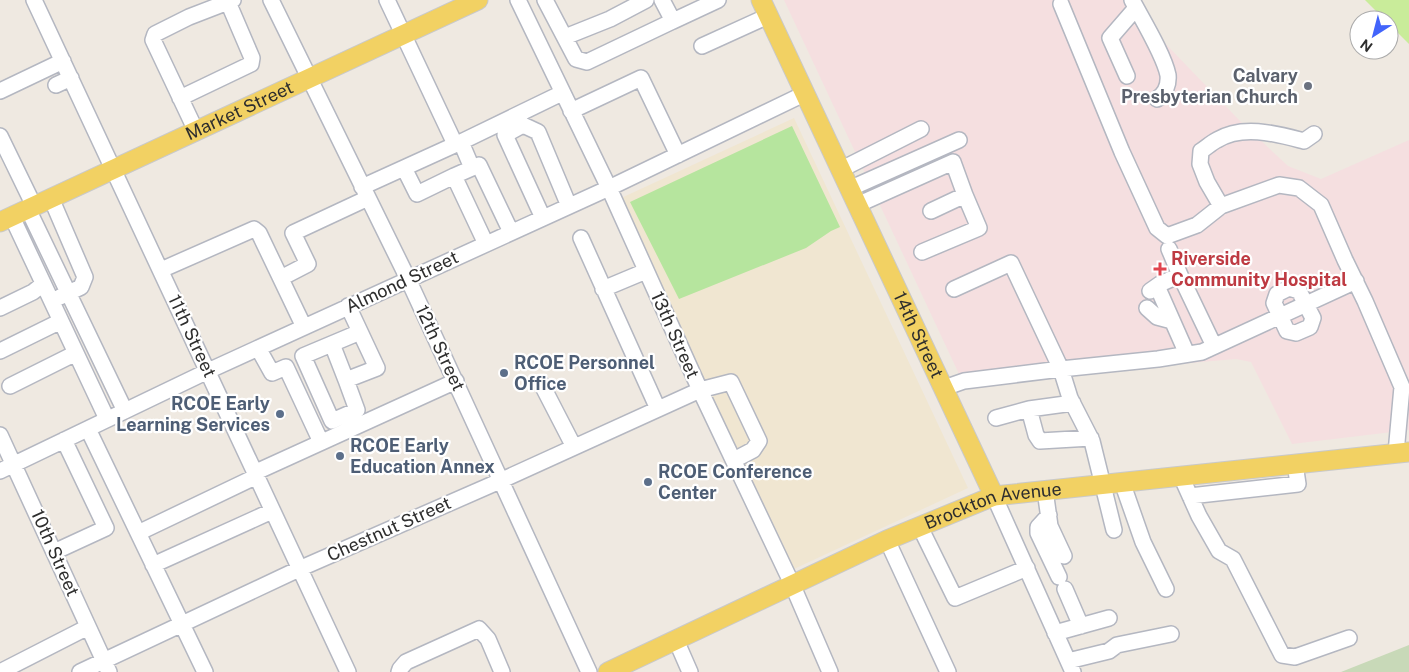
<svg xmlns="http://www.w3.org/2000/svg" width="1409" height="672" font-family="'Public Sans',sans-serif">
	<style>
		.education { fill: #f0e6d1 }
		.medical { fill: #f5dfe0 }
		.green { fill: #b6e59e }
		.cemetery { fill: #c8d9b8 }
		.pitch { fill: #c9ec9a }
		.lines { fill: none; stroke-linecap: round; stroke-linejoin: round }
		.minor-casing { stroke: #b4b7c1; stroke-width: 18 }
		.major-casing { stroke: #c9c9c9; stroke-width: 21 }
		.minor { stroke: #fff; stroke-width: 15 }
		.major { stroke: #f2d163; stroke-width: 19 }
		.worship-dot { fill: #6b7280; stroke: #fff; stroke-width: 2 }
		.health-dot { fill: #e0444e; stroke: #fff; stroke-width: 2 }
		.service-dot { fill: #5c6f8a; stroke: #fff; stroke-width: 2 }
		.labels { text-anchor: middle; stroke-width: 4.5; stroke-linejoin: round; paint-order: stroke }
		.worship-label { font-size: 18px; font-weight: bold; fill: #5b616d; stroke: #fff; text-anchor: end }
		.street-label { font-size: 18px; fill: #2e2e2e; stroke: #fff }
		.health-label { font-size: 18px; font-weight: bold; fill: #be3a42; stroke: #fff; text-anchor: start }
		.service-label { font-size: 18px; font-weight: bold; fill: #4e5e75; stroke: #fff; text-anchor: start }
	</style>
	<rect width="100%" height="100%" fill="#efe9e1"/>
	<path class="education" d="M794,118L968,488L794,569L619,199Z"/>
	<path class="medical" d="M784,0H1135L1159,37L1240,121L1288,166L1321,179L1409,140V430L1292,444L1251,362L1236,359L1006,379L966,389Z"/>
	<path class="green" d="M792,126L840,227L831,231L806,248L679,299L630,202Z"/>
	<path class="cemetery" d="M1409,645V672H1341Z"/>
	<path class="pitch" d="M1365,0H1409V44L1389,24V20H1385Z"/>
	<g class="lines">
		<defs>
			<path id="minor" d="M34,0L348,672
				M271,0L408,279L589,672
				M387,0L455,144
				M518,0L609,188L700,390L792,584L830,672
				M545,0L576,59L587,62L673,21L662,0
				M1132,0C1142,19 1164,55 1168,75C1169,85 1165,94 1157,99
				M1061,4L1122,152L1157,228L1167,236L1197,225L1221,206
				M673,21L718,0
				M565,37L610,19L646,0
				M702,46L768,16
				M1127,76L1110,38L1136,8
				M56,85L71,78
				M0,91L63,61
				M180,98L251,64L252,58L228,2
				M571,111L641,78L678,155
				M196,131L153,40L155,34L189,17L233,0
				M1314,134L1304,141C1277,134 1243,124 1217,140C1211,143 1206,148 1201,151L1200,164L1207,182L1221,206L1279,185L1299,188L1321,205L1345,260L1365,301L1402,387L1396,453
				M0,136L34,206
				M461,142L472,168
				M404,168L417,194L454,176
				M840,170L921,129
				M362,187L461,142L562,93
				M849,189L959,140
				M51,198L85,277L81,287L60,297
				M857,205L953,162L965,195L931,211
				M28,209L125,411
				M12,217L107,419
				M543,218L505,135L523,125L538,132L569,206
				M581,238L658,409
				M486,244L454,176L479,165L511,232
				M1169,249L1180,275
				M922,252L979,228L965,195
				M161,270L254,229L259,233L304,327
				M281,278L308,264L293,233L368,198
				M1157,286L1187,354
				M1289,288L1299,291L1313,318L1310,327L1296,333L1287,331L1274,303L1277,294Z
				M603,289L646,271
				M954,289L1011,263L1061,369L1158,359L1202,352L1356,281
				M1150,291L1160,284L1180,275L1214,346
				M0,308L33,292L43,284
				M1147,308L1157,317L1172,321
				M332,344L346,380L377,368L348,306
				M258,348L272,373L286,367L321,442
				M0,351L61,321
				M346,380L357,410L332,421L303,356L360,332
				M541,383L574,447
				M10,386L76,353
				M944,388L964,381L1061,369L1070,398L1092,441L1114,530
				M1029,409L1073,403
				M996,418L1029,409L1036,435L1040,441L1091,438
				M88,429L205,672
				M0,435L109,672
				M0,471L208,371L609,188L804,94
				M254,473L456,381
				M1181,476L1199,516L1219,551L1233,559L1282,655L1295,657L1349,638
				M1122,482L1143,542L1166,589
				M1045,490L1050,526L1064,556
				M994,496L1073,672
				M1190,496L1298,484L1295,464
				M1049,515L1038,527V533L1059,577
				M920,527L955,598L1027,568
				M138,533L255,477
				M887,540L948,672
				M54,552L106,528L64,440
				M153,565L272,511
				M1065,589L1081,626
				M1055,633L1109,618
				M676,640L690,672
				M1068,661L1109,651L1117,645L1171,634
				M0,672L88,627
				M80,672L299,569L500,481L700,390L731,382L759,441L753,450L734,460
				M399,672L400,669L406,662L479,629L488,639L502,672"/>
			<g id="major">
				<path id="s1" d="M761,0L994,496"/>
				<path id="s2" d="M0,222L478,0"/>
				<path id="s3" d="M608,672L887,540L994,496L1409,452"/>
			</g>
		</defs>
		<use href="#minor" class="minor-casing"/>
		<use href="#major" class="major-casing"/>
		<use href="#minor" class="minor"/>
		<use href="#major" class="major"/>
	</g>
	<circle class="worship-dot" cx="1308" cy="86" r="5"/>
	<path class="health-dot" d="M1157.5 261.5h5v5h5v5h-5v5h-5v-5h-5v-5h5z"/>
	<g class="service-dot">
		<circle cx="504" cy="373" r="5"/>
		<circle cx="280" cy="414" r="5"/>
		<circle cx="340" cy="456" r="5"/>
		<circle cx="648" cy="482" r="5"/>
	</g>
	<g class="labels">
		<g class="worship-label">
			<text x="1298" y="82">Calvary<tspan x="1298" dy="21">Presbyterian Church</tspan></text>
		</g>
		<g class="street-label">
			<text dy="6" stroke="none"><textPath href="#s2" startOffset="264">Market Street</textPath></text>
			<text transform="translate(402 282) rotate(-25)" y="6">Almond Street</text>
			<text transform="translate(675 335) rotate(66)" y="6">13th Street</text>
			<text dy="6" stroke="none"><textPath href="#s1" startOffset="370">14th Street</textPath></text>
			<text transform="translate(192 336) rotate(65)" y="6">11th Street</text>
			<text transform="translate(440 348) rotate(65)" y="6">12th Street</text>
			<text dy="6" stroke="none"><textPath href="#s3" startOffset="421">Brockton Avenue</textPath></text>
			<text transform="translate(389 529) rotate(-24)" y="6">Chestnut Street</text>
			<text transform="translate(55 553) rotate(66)" y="6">10th Street</text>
		</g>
		<g class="health-label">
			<text x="1171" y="265">Riverside<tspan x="1171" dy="21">Community Hospital</tspan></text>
		</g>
		<g class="service-label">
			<text x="514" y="369">RCOE Personnel<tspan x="514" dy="21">Office</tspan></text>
			<text x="270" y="410" text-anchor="end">RCOE Early<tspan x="270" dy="21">Learning Services</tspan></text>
			<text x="350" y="452">RCOE Early<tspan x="350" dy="21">Education Annex</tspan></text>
			<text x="658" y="478">RCOE Conference<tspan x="658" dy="21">Center</tspan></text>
		</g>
	</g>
	<g transform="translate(1374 35) rotate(216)"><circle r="24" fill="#ffffff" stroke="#ababab"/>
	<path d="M0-4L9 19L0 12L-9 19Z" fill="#4264fb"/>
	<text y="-8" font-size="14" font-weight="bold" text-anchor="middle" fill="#2e2e2e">N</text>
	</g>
</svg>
